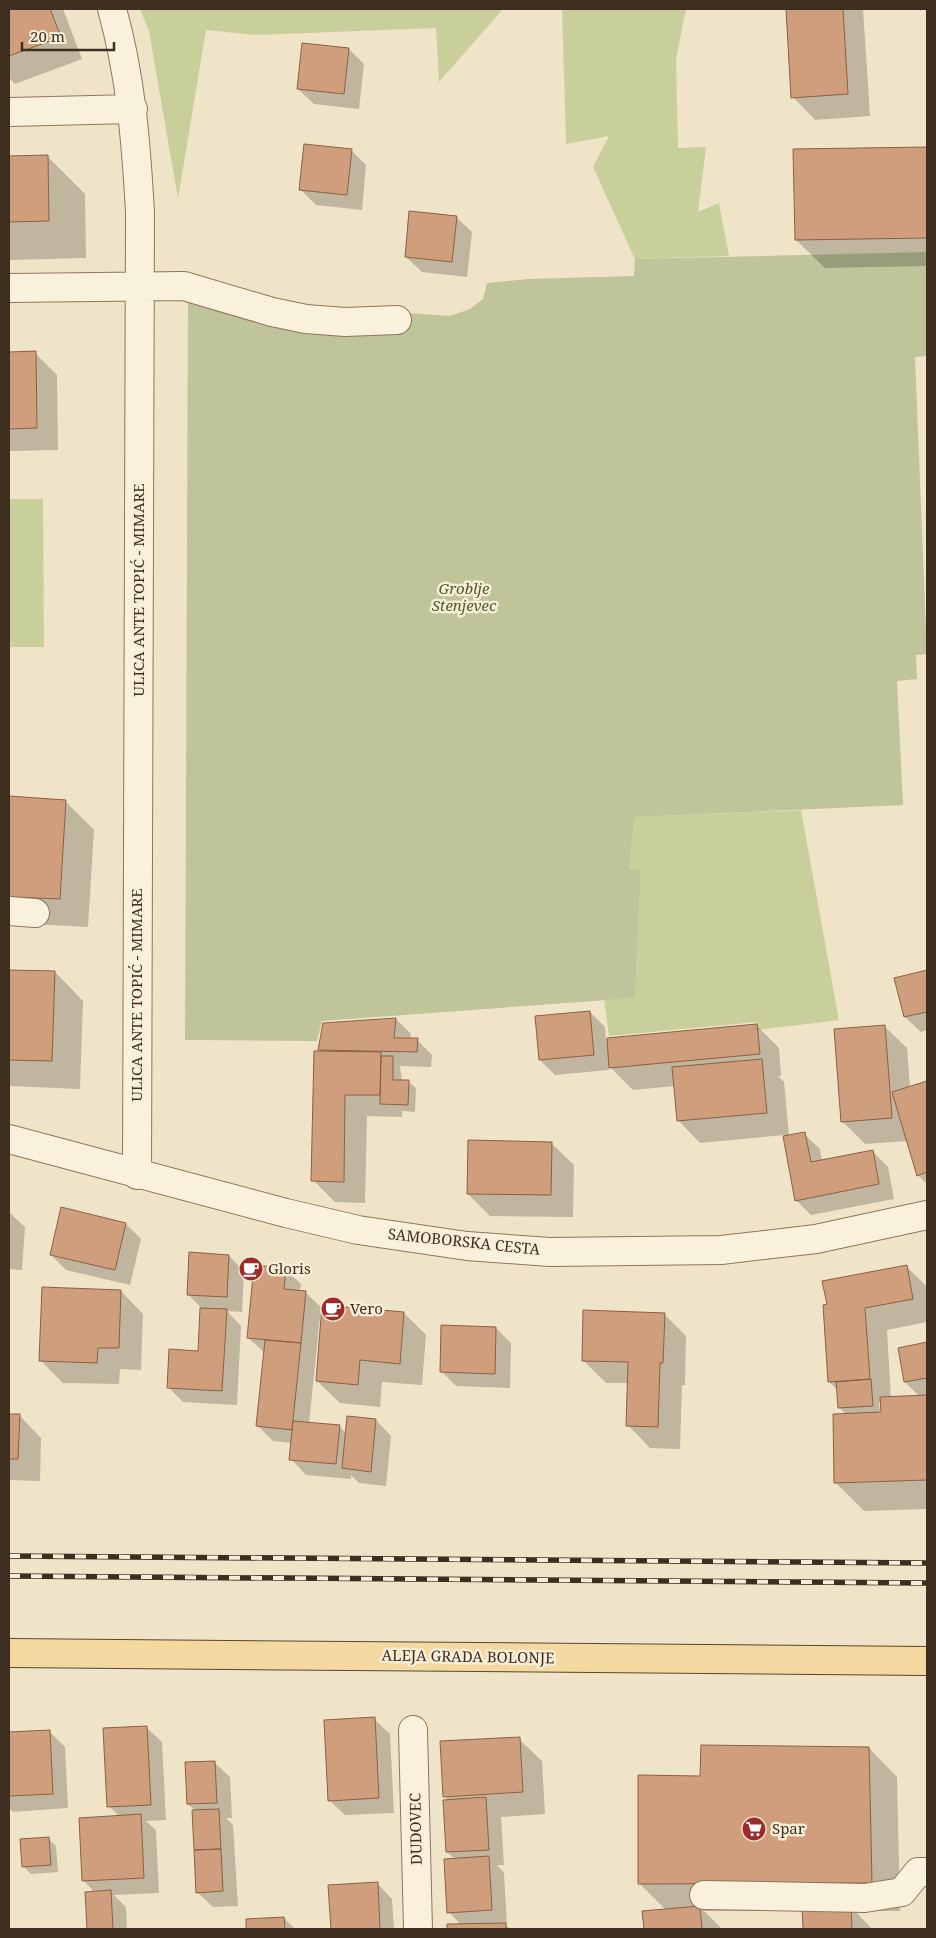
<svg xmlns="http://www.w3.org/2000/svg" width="936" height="1938" font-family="'Noto Serif',serif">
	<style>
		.green { fill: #c9cf9b }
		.cemetery { fill: #bfc49a }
		.shadow { fill: #0003; fill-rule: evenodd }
		.building { fill: #cf9f7d; stroke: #8d5f41 }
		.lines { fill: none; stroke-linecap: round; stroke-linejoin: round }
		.minor-casing { stroke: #8d765c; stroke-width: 30 }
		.major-casing { stroke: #5b4430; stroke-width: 30 }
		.minor { stroke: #faf1dc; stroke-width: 28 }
		.major { stroke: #f3d9a0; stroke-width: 28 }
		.rail-casing { stroke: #3d2e20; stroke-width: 5.5 }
		.rail { stroke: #f7eed8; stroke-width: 4; stroke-dasharray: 11; stroke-linecap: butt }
		.labels { text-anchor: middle; stroke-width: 5; stroke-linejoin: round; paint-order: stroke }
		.park-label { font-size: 15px; font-style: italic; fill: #4d5a26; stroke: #f7eed8 }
		.street-label { font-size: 15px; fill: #3d2e20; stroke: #f7eed8 }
		.poi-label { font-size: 15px; fill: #3d2e20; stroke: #f7eed8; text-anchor: start }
	</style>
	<rect width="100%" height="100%" fill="#f0e4c8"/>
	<path class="green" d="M140,9H503L439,82L436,28L255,35L206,30L178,199L149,31Z
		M562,9H686L676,59L678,148L706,147L698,212L719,203L729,256L635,259L593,167L609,136L566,144Z
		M9,499H43L44,647H9Z
		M801,810L839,1020L757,1030L756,1022L609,1036L604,1000L635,998L641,870L629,871L635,817Z"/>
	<path class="cemetery" d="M927,252V356L915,357L927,654L916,655L917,679L897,681L903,805L635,817L629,870L641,869L635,998L322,1021L317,1041L185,1040L188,296L355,328L409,326V313L450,316L470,309L483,299L487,283L528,279L634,276L635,259Z"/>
	<path class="shadow" d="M9,9H63L82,59L15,84L9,78Z
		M787,9H863L870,116L815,120L793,97Z
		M349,49L364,64L359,109L314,104L298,89Z
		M927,148V266L825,268L796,240L794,151Z
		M351,150L366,165L362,210L316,205L301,190Z
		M47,156L85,194L86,258L9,260V158Z
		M456,217L472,232L467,277L422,272L406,257Z
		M9,353H35L57,375L58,450L9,451Z
		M9,798L65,801L94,830L88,927L9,923Z
		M9,971L55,972L83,1001L80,1089L9,1086Z
		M927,971V1030L921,1032L905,1017L896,979Z
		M590,1012L605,1027L606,1039L757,1026L779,1048L781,1076H778L784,1082L789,1136L804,1134L820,1149L822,1161L873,1152L888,1167L894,1199L811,1215L796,1200L784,1135L700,1143L678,1120L675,1086L633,1090L608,1065L609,1070L555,1075L540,1060Z
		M396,1019L411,1034L410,1039L417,1040L432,1055L431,1067L400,1066L402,1081H408L416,1088L415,1112L402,1111V1117L367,1116L365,1203L335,1202L313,1180L323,1053L320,1050Z
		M884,1026L907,1048L910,1087L927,1082V1184L918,1175L908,1141L865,1144L843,1122Z
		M551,1143L574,1165L573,1217L490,1216L468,1194Z
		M9,1212L25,1227L22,1270L9,1269Z
		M126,1224L141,1239L130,1285L66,1270L51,1255Z
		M229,1256L244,1271L242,1312L227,1311L241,1326L237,1405L183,1402L168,1387L199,1352L201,1308L188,1294Z
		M906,1266L927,1287V1322L887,1330L891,1398L920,1397L905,1382L899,1349L927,1344V1509L864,1511L836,1483L846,1414L839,1407L838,1390L829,1382L824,1306ZM879,1402H882V1413H880Z
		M285,1269L301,1284L300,1291L305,1292L321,1307L309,1424L339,1426L347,1434L376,1420L391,1436L386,1486L359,1483L351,1475V1479L306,1475L291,1459L292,1443L273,1441L257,1425L265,1353L248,1338Z
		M121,1291L143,1314L141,1370L120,1369L119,1384L63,1383L40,1360Z
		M404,1313L426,1335L422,1385L382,1382L380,1407L340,1403L317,1381Z
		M664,1314L686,1336L685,1385H682L680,1449L650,1448L628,1425L629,1383H606L583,1360Z
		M496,1328L511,1343L510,1388L456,1386L441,1371Z
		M9,1415H19L41,1438L40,1481L9,1480Z
		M374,1719L390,1734L394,1813L345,1815L329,1800Z
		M146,1727L162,1742L166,1820L146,1821L156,1830L159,1893L114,1895L126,1907L127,1929H89L87,1893H95L83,1880L119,1816L109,1806Z
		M50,1732L65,1747L68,1808L13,1812L9,1808V1734Z
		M519,1739L542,1761L545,1814L501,1817L504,1865H497L504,1873L507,1926L510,1929H448V1925H461L449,1912L455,1859L447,1852L449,1801L445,1796Z
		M869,1748L897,1777L900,1911H855L872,1929H804L803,1911H704L722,1929H645L643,1912L666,1910L639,1883L701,1777Z
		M214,1762L230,1777L232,1818H226L233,1825L238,1906L213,1907L197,1892L196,1811L188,1804Z
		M49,1839L56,1846L58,1872L31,1874L23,1866Z
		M377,1883L392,1899L394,1929H332L329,1886Z
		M284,1918L295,1929H248L247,1920Z"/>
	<path class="building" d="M9,9H50L61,37L9,56Z
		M786,9H843L848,94L791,98Z
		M302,43L349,48L344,94L297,89Z
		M304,144L352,149L347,195L299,190Z
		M927,147V238L795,240L793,149Z
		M48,155L49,221L9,222V156Z
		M409,211L457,216L452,262L405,257Z
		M36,351L37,428L9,429V352Z
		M9,796L66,800L60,899L9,897Z
		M9,970L55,971L52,1061L9,1060Z
		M927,970V1012L904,1017L894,978Z
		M590,1011L594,1055L539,1060L535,1016Z
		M396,1018L394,1038H418L417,1052L318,1050L323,1023Z
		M757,1024L760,1054L609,1068L607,1038Z
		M885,1025L892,1118L841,1122L834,1029Z
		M314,1051L381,1052L380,1095H345L344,1182L311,1181Z
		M381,1056H393V1080H409L408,1105L380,1104Z
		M762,1059L767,1113L677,1121L672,1067Z
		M927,1081V1172L917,1176L892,1092Z
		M805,1132L811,1162L873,1150L879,1184L795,1201L783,1136Z
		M468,1140L552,1142L551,1195L467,1194Z
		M61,1207L126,1223L115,1270L50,1255Z
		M189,1252L229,1255L227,1297L187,1295Z
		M254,1265L286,1268L284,1289L306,1291L301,1343L247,1338Z
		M907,1265L913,1299L865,1308L870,1379L828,1382L823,1305L827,1304L822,1281Z
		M42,1287L121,1290L119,1348H98L97,1363L39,1361Z
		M322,1305L404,1312L400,1364L360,1360L358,1385L316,1381Z
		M200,1308L227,1309L222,1391L167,1388L169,1349L198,1351Z
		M583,1310L665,1313L663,1363H660L658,1427L626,1426L628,1362L582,1361Z
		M441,1325L496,1327L495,1374L440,1372Z
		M265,1340L301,1343L292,1430L256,1426Z
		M927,1342V1378L904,1382L898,1348Z
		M871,1379L873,1406L838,1408L836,1382Z
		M927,1395V1480L834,1483L833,1414L881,1412L880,1397Z
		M9,1414H20L18,1459H9Z
		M347,1416L376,1419L371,1472L342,1468Z
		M293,1421L340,1425L336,1464L289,1460Z
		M375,1717L379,1798L328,1801L324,1720Z
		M147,1726L151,1805L107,1807L103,1728Z
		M50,1730L53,1794L9,1796V1732Z
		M520,1737L523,1792L443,1797L440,1741Z
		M701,1745L869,1747L872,1883L638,1884V1775L700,1776Z
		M215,1761L217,1803L187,1804L185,1762Z
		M486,1797L489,1850L446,1852L443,1800Z
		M219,1809L221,1849L194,1850L192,1810Z
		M141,1814L144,1878L82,1881L79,1818Z
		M49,1837L51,1865L22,1867L20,1839Z
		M221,1849L223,1891L196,1893L194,1850Z
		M489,1856L492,1910L447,1913L444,1859Z
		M378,1882L380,1929H331L328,1885Z
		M111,1890L113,1929H87L85,1892Z
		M851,1905L852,1929H803L802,1907Z
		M700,1906L702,1929H644L642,1911Z
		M284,1917L285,1929H246V1919Z
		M506,1923V1929H447V1924Z"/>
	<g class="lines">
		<defs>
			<path id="minor" d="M112,9C131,77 136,142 140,212L137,1175
				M9,112L133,109
				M9,288L184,286L272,312L306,319L345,322L397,320
				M9,911L35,913
				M9,1139L286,1213L358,1230L467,1246L550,1252L721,1250L816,1239L927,1215
				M413,1730L418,1929
				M704,1895L865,1898L902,1892L918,1872H927"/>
			<path id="major" d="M9,1653L927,1661"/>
		</defs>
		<use href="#minor" class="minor-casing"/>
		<use href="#major" class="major-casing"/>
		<use href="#minor" class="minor"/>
		<use href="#major" class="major"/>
		<defs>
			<path id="rail" d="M9,1556L927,1563
				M9,1576L927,1583"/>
		</defs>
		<use href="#rail" class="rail-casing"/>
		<use href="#rail" class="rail"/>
	</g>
	<defs>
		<symbol id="cafe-disc" viewBox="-11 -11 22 22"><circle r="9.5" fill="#9e2a2b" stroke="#f7eed8"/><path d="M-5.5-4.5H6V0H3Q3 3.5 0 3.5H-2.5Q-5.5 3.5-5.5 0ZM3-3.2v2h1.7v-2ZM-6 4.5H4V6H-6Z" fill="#fff"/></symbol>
		<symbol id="supermarket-disc" viewBox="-11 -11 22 22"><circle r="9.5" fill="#9e2a2b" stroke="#f7eed8"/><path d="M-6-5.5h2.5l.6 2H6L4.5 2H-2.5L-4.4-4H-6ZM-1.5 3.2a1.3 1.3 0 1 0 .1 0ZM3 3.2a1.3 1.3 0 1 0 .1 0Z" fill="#fff"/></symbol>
	</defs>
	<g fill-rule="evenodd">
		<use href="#cafe-disc" x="237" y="1255" width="28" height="28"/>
		<use href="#cafe-disc" x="319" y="1295" width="28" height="28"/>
		<use href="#supermarket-disc" x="740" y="1815" width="28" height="28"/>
	</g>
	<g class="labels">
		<g class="park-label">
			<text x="464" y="594">Groblje<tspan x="464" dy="17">Stenjevec</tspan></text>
		</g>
		<g class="street-label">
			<text transform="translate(139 590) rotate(-90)" y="5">ULICA ANTE TOPIĆ - MIMARE</text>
			<text transform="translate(137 995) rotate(-90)" y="5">ULICA ANTE TOPIĆ - MIMARE</text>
			<text transform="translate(464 1242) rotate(6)" y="5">SAMOBORSKA CESTA</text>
			<text transform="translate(468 1657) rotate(1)" y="5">ALEJA GRADA BOLONJE</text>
			<text transform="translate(416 1829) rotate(-91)" y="5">DUDOVEC</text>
		</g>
		<g class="poi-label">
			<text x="268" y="1274">Gloris</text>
			<text x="350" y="1314">Vero</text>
			<text x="772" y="1834">Spar</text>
		</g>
	</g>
	<rect width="936" height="1938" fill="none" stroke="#3d2e20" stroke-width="20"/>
	<path d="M22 42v8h92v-8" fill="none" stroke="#3d2e20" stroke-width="2.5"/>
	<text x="30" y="42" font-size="15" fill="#3d2e20" stroke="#f7eed8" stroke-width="4" paint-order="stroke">20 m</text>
</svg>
